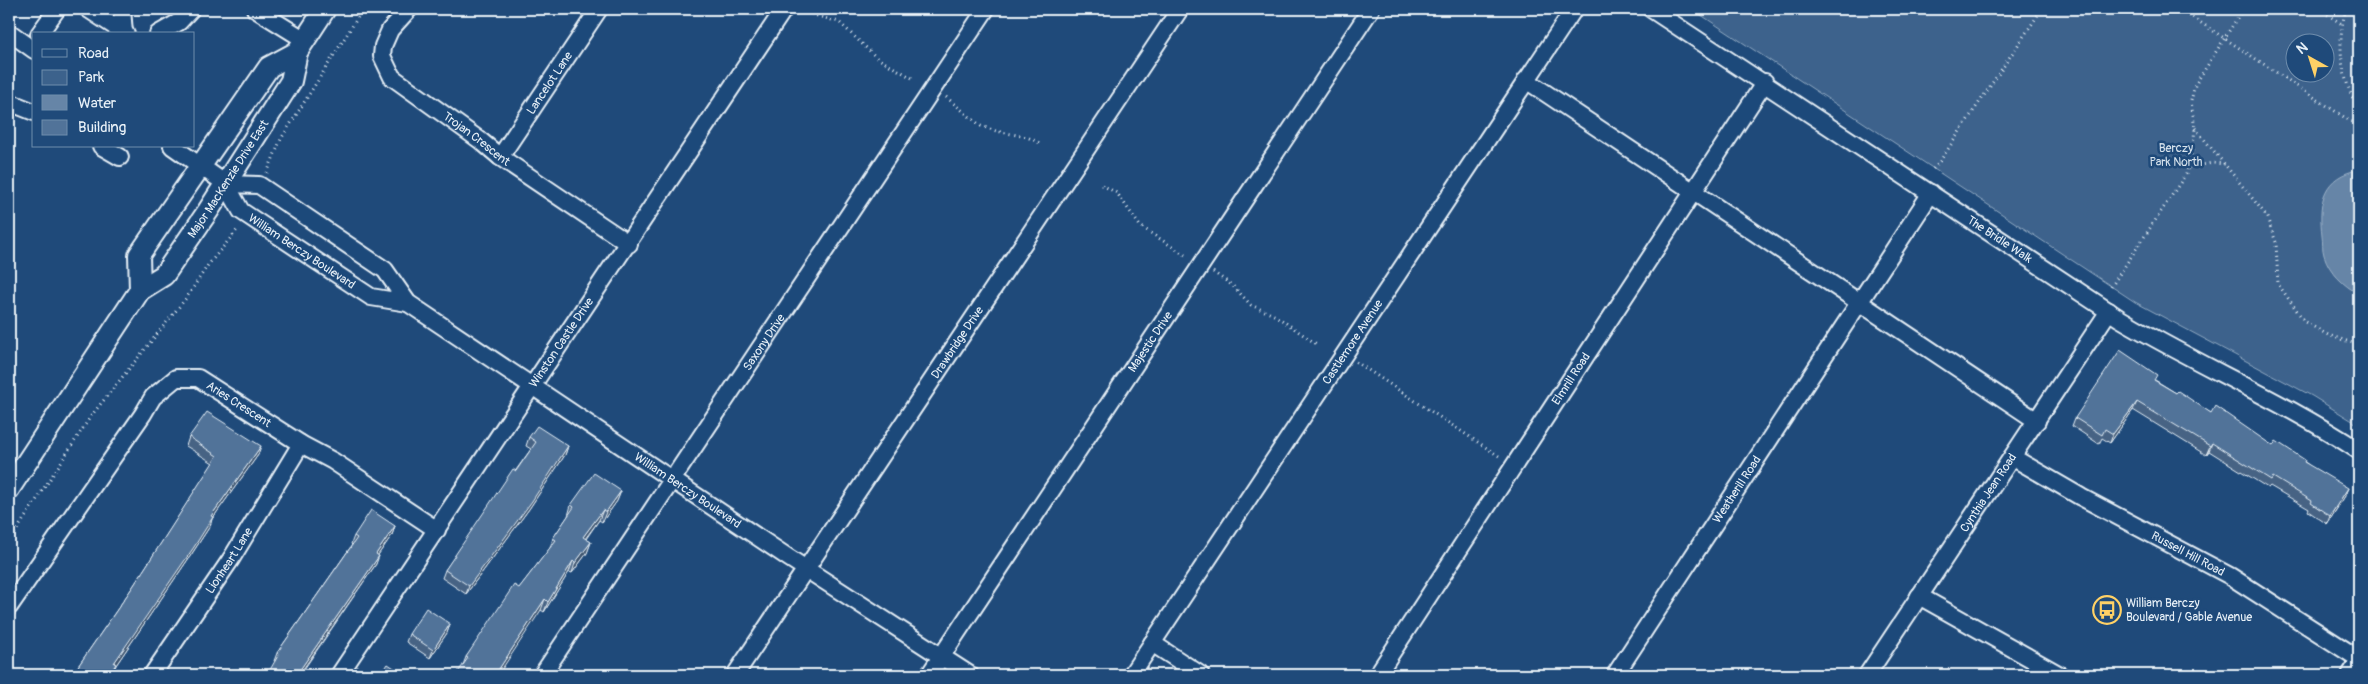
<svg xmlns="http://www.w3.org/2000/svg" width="2368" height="684" font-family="Pangolin,sans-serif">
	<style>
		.green { fill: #3c628c; stroke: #92aac2; fill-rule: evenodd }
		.water { fill: #6685a7; stroke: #9ab0c7 }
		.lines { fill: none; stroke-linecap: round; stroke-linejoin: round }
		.minor-casing { stroke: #e8f1f8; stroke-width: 20 }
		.major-casing { stroke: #e8f1f8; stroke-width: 24 }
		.path { stroke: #e8f1f8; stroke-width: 3; stroke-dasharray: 1 4; stroke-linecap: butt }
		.minor { stroke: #1f4a7a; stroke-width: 16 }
		.major { stroke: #1f4a7a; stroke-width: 20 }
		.wall { fill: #466384; stroke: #e8f1f8 }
		.shaded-wall { fill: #39506b; stroke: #e8f1f8 }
		.building { fill: #517399; stroke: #e8f1f8 }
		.labels { text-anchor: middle; stroke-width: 5; stroke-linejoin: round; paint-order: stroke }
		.street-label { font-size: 12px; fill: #e8f1f8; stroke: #1f4a7a }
		.park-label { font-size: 12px; fill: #d7e3ed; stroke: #1f4a7a }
		.poi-label { font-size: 12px; fill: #e8f1f8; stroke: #1f4a7a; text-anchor: start }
	</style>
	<rect width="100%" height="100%" fill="#1f4a7a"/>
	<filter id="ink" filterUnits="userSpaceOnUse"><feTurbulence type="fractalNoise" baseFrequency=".02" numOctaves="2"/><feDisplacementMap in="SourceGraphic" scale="10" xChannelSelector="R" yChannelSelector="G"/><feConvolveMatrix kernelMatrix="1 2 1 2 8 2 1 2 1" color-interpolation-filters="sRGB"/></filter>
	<g filter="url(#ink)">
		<path class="green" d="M1692,9H2359V425L2312,396L2135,302ZM2296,42H2326V72H2296Z"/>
		<path class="water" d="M2353,171L2359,173V294C2344,286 2329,272 2324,255C2322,249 2323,242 2322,236C2319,207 2320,180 2353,171Z"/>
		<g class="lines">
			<defs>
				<g id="minor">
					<path d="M88,9L126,34"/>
					<path d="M122,9L124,33"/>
					<path d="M255,9L305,40"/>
					<path id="s1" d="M409,9L390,30L383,46L382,56L392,77L481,141L500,157L629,244"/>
					<path id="s2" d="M1651,9L2119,318C2198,365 2283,401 2359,451"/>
					<path d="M9,32L34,50"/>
					<path d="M39,34L57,9"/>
					<path d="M158,34L179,22L191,9"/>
					<path d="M1526,80L2037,421"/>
					<path d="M9,102L34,112"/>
					<path d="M101,146L120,157"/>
					<path id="s3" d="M172,146L226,184L241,211L371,297L408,303"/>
					<path id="s4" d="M500,157L599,9"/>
					<path id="s5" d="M226,184L259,185L385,270L408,303L789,558L970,675"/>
					<path id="s6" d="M2012,457L2081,497L2230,576L2359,659"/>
					<path d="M1919,596L2060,675"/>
					<path id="s7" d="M9,607L143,414L153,397L176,378H198L301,444L333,461L437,530"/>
					<path d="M1152,643L1201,675"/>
					<path id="s8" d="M152,675L231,559L301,444"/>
					<path id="s9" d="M339,675L784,9"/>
					<path id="s10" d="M542,675L986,9"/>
					<path id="s11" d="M735,675L1180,9"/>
					<path id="s12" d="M929,675L1371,9"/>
					<path id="s13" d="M1131,675L1574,9"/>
					<path id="s14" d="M1377,675L1765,82"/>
					<path id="s15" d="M1615,675L1931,193"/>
					<path id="s16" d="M1867,675L2109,311"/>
					<path d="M2350,675L2359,661"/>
				</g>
				<g id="major">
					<path d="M140,290L139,255L269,67L297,52"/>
					<path id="s17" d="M9,489L140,290L164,275L208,211L291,81L297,52L325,9"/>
				</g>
			</defs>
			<use href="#minor" class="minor-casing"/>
			<use href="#major" class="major-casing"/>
			<path class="path" d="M803,9L814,15L839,22L877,58L914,79
				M2180,9L2350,121L2359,124
				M2319,9L2342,24
				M2346,9C2336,43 2341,79 2359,110
				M946,97L981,126L996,131L1027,137L1040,143
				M2195,128L2266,215L2276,242L2278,284L2305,322L2328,335L2359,345
				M2189,167L2213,163L2225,164
				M1933,169L1938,164L2042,9
				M267,173L281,139L363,9
				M1102,185L1117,193L1140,226L1185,255
				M1213,272L1233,286L1251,305L1276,316L1318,345
				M2111,287L2186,174L2193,148L2195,128L2191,101L2195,85L2243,9
				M1356,362L1502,458
				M9,542L91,416L187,297L208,265L238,229"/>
			<use href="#minor" class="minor"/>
			<use href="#major" class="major"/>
		</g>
		<path class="wall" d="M2155,380L2176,393L2211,413L2305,462L2345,496L2327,524L2308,511L2309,509L2270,486L2268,488L2209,451L2206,455L2133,410L2110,443L2102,438L2099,444L2072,426L2075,418Z
			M189,437L258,455L212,519L210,526L191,555L116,665L111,675H72L134,585L213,463L186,446Z
			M529,437L568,446L565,455L529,509L466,594L442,578L445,570L531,449L526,446Z
			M621,491L617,501L602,522L599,520L586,539L591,542L587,553L572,573L569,572L544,612L541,610L463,665L466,657L550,548L553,538L568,516L571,505Z
			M395,526L392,535L378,555L376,564L300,675L274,661L277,653L352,545L351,544L354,536Z
			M450,624L447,633L430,658L406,642L409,634Z"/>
		<path class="shaded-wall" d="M2137,402L2133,410L2110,443L2113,434Z
			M2212,443L2209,451L2206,455L2210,446Z
			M261,446L258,455L212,519L210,526L191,555L116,665L111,675H109L114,663L211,516Z
			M568,446L565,455L529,509L466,594L469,586Z
			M2348,488L2345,496L2327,524L2330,516Z
			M621,491L617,501L602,522L606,512Z
			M603,510L599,520L579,547L583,537Z
			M395,526L392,535L373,562L376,554Z
			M591,542L587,553L572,573L575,563Z
			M379,556L376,564L299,675L297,674Z
			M573,561L569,572L544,612L548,602Z
			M545,599L541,610L498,675H495Z
			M450,624L447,633L430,658L433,650Z"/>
		<path class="building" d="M2120,350L2157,375L2154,380L2176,393L2178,391L2211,413L2215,406L2273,446L2276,441L2305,460L2304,462L2348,488L2330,516L2311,503L2312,501L2273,477L2271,480L2212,443L2210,446L2137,402L2113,434L2105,429L2102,435L2075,418Z
			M207,412L261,446L211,516L213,517L194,547L114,663L116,664L109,675H72L134,585L217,456L189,437Z
			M537,426L568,446L532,501L469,586L445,570L513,469L516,471L536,442L529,437Z
			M594,473L621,491L606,512L603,510L583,537L591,542L575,563L573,561L548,602L545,599L495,675H456L468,658L466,657L514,585L519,588L556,540L553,538L574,507L571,505Z
			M371,510L395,526L376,554L379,556L297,674L300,675H267L279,654L277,653L357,538L354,536Z
			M426,608L450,624L433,650L409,634Z
			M388,664L405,675H380Z"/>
	</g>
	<defs>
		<symbol id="bus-ring" viewBox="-11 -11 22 22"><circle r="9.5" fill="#1f4a7a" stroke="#ffd166" stroke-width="1.5"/><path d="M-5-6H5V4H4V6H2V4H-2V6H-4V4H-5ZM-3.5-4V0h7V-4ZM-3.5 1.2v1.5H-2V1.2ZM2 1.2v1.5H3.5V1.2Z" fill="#ffd166"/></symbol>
	</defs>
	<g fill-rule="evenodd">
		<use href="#bus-ring" x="2091" y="594" width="32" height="32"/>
	</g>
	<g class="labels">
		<g class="street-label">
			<text dy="4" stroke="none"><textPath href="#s4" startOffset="89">Lancelot Lane</textPath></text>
			<text dy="4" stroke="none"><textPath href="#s1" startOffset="184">Trojan Crescent</textPath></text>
			<text dy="4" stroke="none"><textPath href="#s17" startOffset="382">Major MacKenzie Drive East</textPath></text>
			<text dy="4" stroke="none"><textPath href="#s2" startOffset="418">The Bridle Walk</textPath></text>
			<text dy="4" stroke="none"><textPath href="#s3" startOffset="170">William Berczy Boulevard</textPath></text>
			<text dy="4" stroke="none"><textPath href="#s9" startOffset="400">Winston Castle Drive</textPath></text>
			<text dy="4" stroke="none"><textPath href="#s10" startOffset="400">Saxony Drive</textPath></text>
			<text dy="4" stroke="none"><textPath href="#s11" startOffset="400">Drawbridge Drive</textPath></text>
			<text dy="4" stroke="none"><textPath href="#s12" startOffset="400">Majestic Drive</textPath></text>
			<text dy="4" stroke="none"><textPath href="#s13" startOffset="400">Castlemore Avenue</textPath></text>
			<text dy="4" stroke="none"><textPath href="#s14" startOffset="354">Elmrill Road</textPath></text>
			<text dy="4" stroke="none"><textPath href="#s7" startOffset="355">Aries Crescent</textPath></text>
			<text dy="4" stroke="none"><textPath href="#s15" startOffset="222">Weatherill Road</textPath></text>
			<text dy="4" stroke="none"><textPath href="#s5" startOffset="562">William Berczy Boulevard</textPath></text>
			<text dy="4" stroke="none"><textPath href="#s16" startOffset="219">Cynthia Jean Road</textPath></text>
			<text dy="4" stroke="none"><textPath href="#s6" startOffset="201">Russell Hill Road</textPath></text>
			<text dy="4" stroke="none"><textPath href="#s8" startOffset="138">Lionheart Lane</textPath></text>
		</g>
		<g class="park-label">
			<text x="2176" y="152">Berczy<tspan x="2176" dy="14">Park North</tspan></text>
		</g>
		<g class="poi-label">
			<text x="2126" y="607">William Berczy<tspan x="2126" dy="14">Boulevard / Gable Avenue</tspan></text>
		</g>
	</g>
	<rect width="2368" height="684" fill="none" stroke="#1f4a7a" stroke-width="30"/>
	<rect x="15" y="15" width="2338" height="654" fill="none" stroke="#e8f1f8" stroke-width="2" filter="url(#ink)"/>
	<rect x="32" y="32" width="162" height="115" fill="#1f4a7a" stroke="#6f8dac"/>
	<rect x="42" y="49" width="25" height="8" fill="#1f4a7a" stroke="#6f8dac"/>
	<text x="78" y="58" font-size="15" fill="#e8f1f8">Road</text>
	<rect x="42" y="70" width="25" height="15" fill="#3c628c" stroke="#6f8dac"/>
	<text x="78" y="82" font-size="15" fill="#e8f1f8">Park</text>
	<rect x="42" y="95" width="25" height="15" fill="#6685a7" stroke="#6f8dac"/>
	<text x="78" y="108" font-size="15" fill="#e8f1f8">Water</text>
	<rect x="42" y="120" width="25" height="15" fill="#517399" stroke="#6f8dac"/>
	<text x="78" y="132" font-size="15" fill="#e8f1f8">Building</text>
	<g transform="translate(2310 58) rotate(321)"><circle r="24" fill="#1f4a7a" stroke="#6f8dac"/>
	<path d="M0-4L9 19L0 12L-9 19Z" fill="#ffd166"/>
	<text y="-8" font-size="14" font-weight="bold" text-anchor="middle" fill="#e8f1f8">N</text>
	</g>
</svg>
